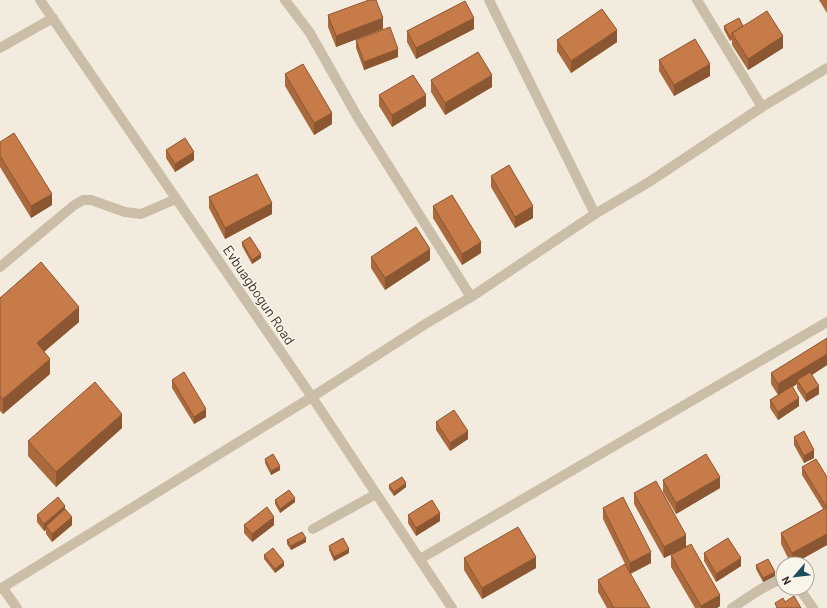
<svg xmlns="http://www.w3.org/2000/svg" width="827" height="608" font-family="Barlow,sans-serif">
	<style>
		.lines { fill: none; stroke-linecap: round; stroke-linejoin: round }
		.minor { stroke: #cbbea9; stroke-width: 10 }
		.wall { fill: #aa6a3e }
		.shaded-wall { fill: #8b5632 }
		.building { fill: #c67b48; stroke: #8b5632 }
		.labels { text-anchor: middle; stroke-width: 3; stroke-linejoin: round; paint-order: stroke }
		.street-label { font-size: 14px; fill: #383029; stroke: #faf5ea }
	</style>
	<rect width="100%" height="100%" fill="#f3ecde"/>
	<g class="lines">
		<path class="minor" d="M40,0L312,397L452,608
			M285,0L310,33L357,116L471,297
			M489,0L595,214
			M697,0L762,107
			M0,48L53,18
			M0,267L73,206L83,200H91L125,212L141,214L176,199
			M313,529L376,494
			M420,559L827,322
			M3,588L17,608
			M799,588L813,608
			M0,589L312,397L427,323L471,297L595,214L649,182L762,107L827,68
			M732,608C742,602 773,579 783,580"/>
	</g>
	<path class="wall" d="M819,0H827V13Z
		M328,15L383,29L336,47L328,27Z
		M724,26H743L783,48L748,70L732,45V40L730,41L724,30Z
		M474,29L416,59L407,42V31Z
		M356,40L398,57L364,70L356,48Z
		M557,40L617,42L571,73L557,51Z
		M659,60L710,76L674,96L659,71Z
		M285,74L332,124L314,135L285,86Z
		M431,80L492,87L445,115L431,92Z
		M379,95L426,106L392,127L379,106Z
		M0,142L52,205L31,218L0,167Z
		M166,150L194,160L175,172L166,158Z
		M491,176L533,218L515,228L491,187Z
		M209,197L272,214L225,239L209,208Z
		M433,206L481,253L462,265L433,218Z
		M242,242L261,258L252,264L242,246Z
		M371,257L430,260L385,290L371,268Z
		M0,298L79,322L44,351L50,374L3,414L0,411Z
		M827,365L812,375L819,394L806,402L797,388V384L792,387L799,406L778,420L770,408V400L778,395L771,384V373Z
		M172,380L206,417L194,424L172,388Z
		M436,422L468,439L450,451L436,430Z
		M122,428L56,487L28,456V441Z
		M794,437L814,458L804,463L794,445Z
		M265,459L280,470L271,475L265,463Z
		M802,467L827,477V545L793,564H791L781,544V533L823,509L802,475Z
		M663,480L720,488L676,514L663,492Z
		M389,485L406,487L394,496L389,489Z
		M634,493L686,547L720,606L717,608H695L671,567V555L684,548L664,558L634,504Z
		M275,500L295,502L280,513L275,504Z
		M603,508L651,563L630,574L650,608H607L598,592V580L629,572L603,519Z
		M65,509L72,525L52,542L46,534V530L44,531L37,522V515Z
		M408,515L440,521L416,536L408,523Z
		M244,525H274L252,542L244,533Z
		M287,540L306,542L291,550L287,544Z
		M329,546L349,553L334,561L329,550Z
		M704,553L741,566L716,582L704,561Z
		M264,555L284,566L275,573L264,559Z
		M464,558L536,568L482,599L464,570Z
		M756,565L775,576L763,582L756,569Z"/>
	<path class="shaded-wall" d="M383,18V29L336,47V36Z
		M474,18V29L416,59V48Z
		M617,30V42L571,73V61Z
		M783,36V48L748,70V59Z
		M398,49V57L364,70V62Z
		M710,64V76L674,96V85Z
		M492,75V87L445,115V103Z
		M426,95V106L392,127V115Z
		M332,113V124L314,135V123Z
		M194,152V160L175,172V164Z
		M52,194V205L31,218V206Z
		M272,203V214L225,239V228Z
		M533,206V218L515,228V217Z
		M481,242V253L462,265V254Z
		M430,249V260L385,290V278Z
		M261,254V258L252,264V260Z
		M79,307V322L37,358V343Z
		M827,354V365L799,383L797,380V384L778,396V384Z
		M50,359V374L3,414V399Z
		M819,386V394L806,402V394Z
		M799,398V406L778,420V412Z
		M206,409V417L194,424V417Z
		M122,414V428L56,487V472Z
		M468,431V439L450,451V443Z
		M814,450V458L804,463V456Z
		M280,466V470L271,475V471Z
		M720,477V488L676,514V503Z
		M406,483V487L394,496V492Z
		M295,498V502L280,513V509Z
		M65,506V514L46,526V530L44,531V524Z
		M440,513V521L416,536V528Z
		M72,517V525L52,542V534Z
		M274,517V525L252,542V534Z
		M827,534V545L793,564H792V553Z
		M686,535V547L664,558V547Z
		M306,538V542L291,550V546Z
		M349,549V553L334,561V557Z
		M651,552V563L630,574V563Z
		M536,557V568L482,599V588Z
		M741,558V566L716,582V574Z
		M284,562V566L275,573V569Z
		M775,572V576L763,582V578Z
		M720,595V606L717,608H701V606Z"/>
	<path class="building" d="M369,0H376L383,18L336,36L328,15Z
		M465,1L474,18L416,48L407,31Z
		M602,9L617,30L571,61L557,40Z
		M767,11L783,36L748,59L732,33Z
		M739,18L743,26L732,33V37H730L724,26Z
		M390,27L398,49L364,62L356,40Z
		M695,39L710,64L674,85L659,60Z
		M478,52L492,75L445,103L431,80Z
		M303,64L332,113L314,123L285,74Z
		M413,75L426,95L392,115L379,95Z
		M14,133L52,194L31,206L0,156V142Z
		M185,138L194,152L175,164L166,150Z
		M509,165L533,206L515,217L491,176Z
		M257,174L272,203L225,228L209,197Z
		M452,195L481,242L462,254L433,206Z
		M416,227L430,249L385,278L371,257Z
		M250,237L261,254L252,260L242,242Z
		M41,262L79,307L37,343L50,359L3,399L0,396V298Z
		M827,338V354L778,384L771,373Z
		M184,372L206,409L194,417L172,380Z
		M810,372L819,386L806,394L797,380Z
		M95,382L122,414L56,472L28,441Z
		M792,386L799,398L778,412L770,400Z
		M454,410L468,431L450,443L436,422Z
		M804,431L814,450L804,456L794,437Z
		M273,454L280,466L271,471L265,459Z
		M706,454L720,477L676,503L663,480Z
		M816,459L827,477V508L802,467Z
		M402,477L406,483L394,492L389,485Z
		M656,481L686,535L664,547L634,493Z
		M289,490L295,498L280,509L275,500Z
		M58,497L65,506L44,524L37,515Z
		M623,497L651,552L630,563L603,508Z
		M432,500L440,513L416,528L408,515Z
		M267,507L274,517L252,534L244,525Z
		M826,508L827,510V534L792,553L781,533Z
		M65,509L72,517L52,534L46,526Z
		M518,527L536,557L482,588L464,558Z
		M302,532L306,538L291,546L287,540Z
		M343,538L349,549L334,557L329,546Z
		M728,538L741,558L716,574L704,553Z
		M691,544L720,595L701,606L671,555Z
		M273,548L284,562L275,569L264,555Z
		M768,559L775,572L763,578L756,565Z
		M625,564L650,608H614L598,580Z
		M794,596L801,608H777L775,603L783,598L785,602Z"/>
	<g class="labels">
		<g class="street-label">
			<text transform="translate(259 295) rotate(56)" y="5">Evbuagbogun Road</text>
		</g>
	</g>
	<g transform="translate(795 576) rotate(242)"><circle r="19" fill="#faf5ea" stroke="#aca69d"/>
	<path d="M0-3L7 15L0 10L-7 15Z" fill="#1e4c5a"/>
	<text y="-6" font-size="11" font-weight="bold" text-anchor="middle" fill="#383029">N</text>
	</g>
</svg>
